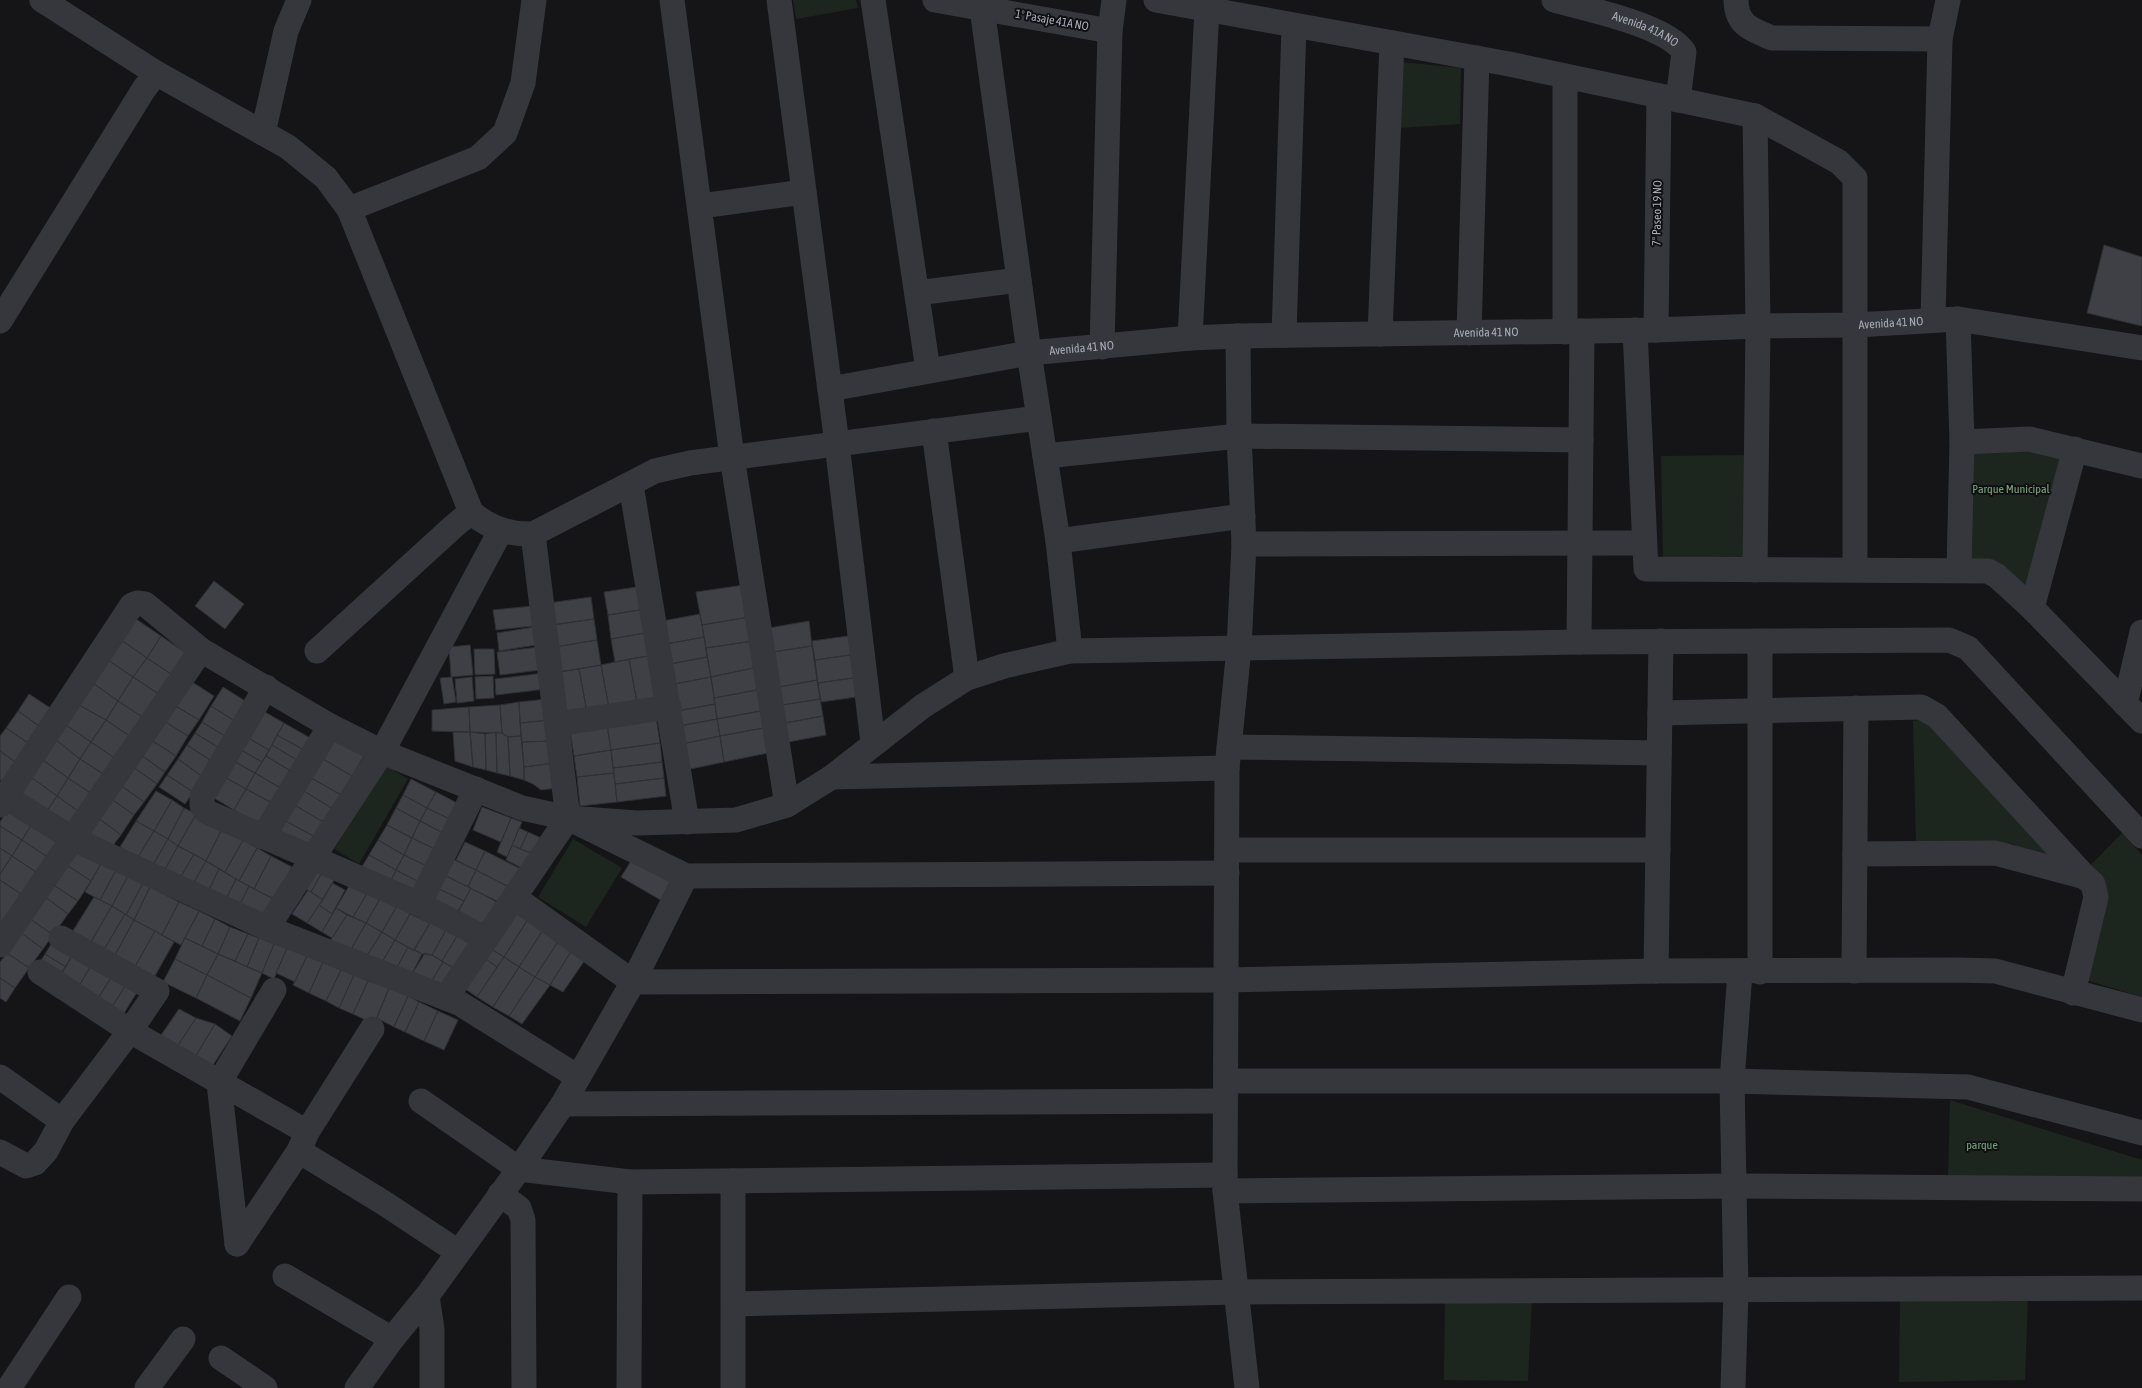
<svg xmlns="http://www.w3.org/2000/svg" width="2142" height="1388" font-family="'Asap Condensed',sans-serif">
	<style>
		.green { fill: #1d261e }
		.building { fill: #3f4045; stroke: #2f2f34 }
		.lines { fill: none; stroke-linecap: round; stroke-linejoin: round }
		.minor { stroke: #36373d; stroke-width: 25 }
		.labels { text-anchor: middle; stroke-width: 4; stroke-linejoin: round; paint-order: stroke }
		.street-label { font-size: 12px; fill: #a6abb9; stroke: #101012 }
		.park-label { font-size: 12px; fill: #7ba57e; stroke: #101012 }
	</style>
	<rect width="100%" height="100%" fill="#151517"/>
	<path class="green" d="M793,0H856L858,8L796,19Z
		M1401,62L1461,68L1460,124L1400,128Z
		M2025,444L2065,454L2029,598L1965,564L1967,449Z
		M1750,455L1749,561H1663L1661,456Z
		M1932,718L2067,863L2026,857L2014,844L1916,843L1913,721Z
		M383,764L408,779L359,864L334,849Z
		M2122,833L2142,855V997L2086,980L2088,868Z
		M573,839L622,868L586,927L538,897Z
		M1950,1100L2142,1160V1180L1948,1179Z
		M2028,1295L2025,1380L1899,1382L1900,1297Z
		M1532,1296L1528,1381L1444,1380L1445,1297Z"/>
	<path class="building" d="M2104,245L2142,257V326L2087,313Z
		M214,581L244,604L225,629L195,606Z
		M744,585L749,617L702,625L696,592Z
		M643,586L646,609L608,615L604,592Z
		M591,597L594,619L552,625L549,603Z
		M532,606L534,626L496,630L493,610Z
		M646,609L650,632L611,639L608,615Z
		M700,614L704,637L661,645L657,622Z
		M749,617L753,641L706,648L702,625Z
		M136,619L161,636L147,658L121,640Z
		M594,619L597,640L555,647L552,625Z
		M809,621L812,646L773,652L769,628Z
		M534,627L536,645L499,651L497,633Z
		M650,632L654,655L615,662L611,639Z
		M855,635L857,654L815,660L812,641Z
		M161,636L189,655L174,676L147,658Z
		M704,637L707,657L665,665L661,645Z
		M121,640L147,658L133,677L108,660Z
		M597,640L601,665L559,672L555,647Z
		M753,641L758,667L711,677L706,648Z
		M470,645L473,675L451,677L449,647Z
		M812,646L817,680L779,687L773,652Z
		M539,647L541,670L500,675L497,652Z
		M474,649H494L495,674L475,675Z
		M857,654L860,677L818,683L815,660Z
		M654,655L662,698L637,703L629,659Z
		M707,657L711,677L669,685L665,665Z
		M147,658L174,676L162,696L133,677Z
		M629,659L637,703L609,708L601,665Z
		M108,660L133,677L118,701L93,683Z
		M601,665L609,708L587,712L579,669Z
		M758,667L762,689L714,698L711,677Z
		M579,669L587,712L566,716L559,672Z
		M544,673L546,689L496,695L495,679Z
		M493,676L494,698L476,699L475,677Z
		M133,677L162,696L147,720L118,701Z
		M452,677L456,702L444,704L440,678Z
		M472,677L474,701L457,703L455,679Z
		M711,677L715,704L672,712L669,685Z
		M860,677L863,696L821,702L818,683Z
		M189,680L214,696L199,720L174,705Z
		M817,680L820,699L782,705L779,687Z
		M93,683L118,701L106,720L79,705Z
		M223,687L250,704L238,723L211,706Z
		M762,689L766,710L717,719L714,698Z
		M29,694L55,711L42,728L18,711Z
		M547,699L550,720L520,723L519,702Z
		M820,699L823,716L785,723L782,705Z
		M118,701L147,720L134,739L106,720Z
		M519,702L521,736L508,737L502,733L500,705Z
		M715,704L717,719L674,727L672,712Z
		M79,705L106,720L91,742L66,725Z
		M174,705L199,720L188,736L164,721Z
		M500,705L502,733L470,732L469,707Z
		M211,706L238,723L228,738L202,722Z
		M469,707L470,732L432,731V710Z
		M258,708L284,723L269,750L243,735Z
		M766,710L769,727L720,736L717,719Z
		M18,711L42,728L31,745L6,728Z
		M823,716L826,735L788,742L785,723Z
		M656,717L660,743L611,750L607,725Z
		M717,719L720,736L677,745L674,727Z
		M106,720L134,739L119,761L91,742Z
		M550,720L552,741L522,742L520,723Z
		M164,721L188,736L176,756L151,740Z
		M202,722L228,738L221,749L195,733Z
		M284,723L312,739L306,751L277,735Z
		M66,725L91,742L80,759L56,740Z
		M607,725L611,750L574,756L570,731Z
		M769,727L773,752L724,762L720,736Z
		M6,728L31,745L18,764L0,751V736Z
		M453,732H470L473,767L455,761Z
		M470,732L485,734L486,770L473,767Z
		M496,732L497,773L486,770L485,734Z
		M496,732L502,733L508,737L510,776L497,773Z
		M195,733L221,749L213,762L187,745Z
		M243,735L269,750L262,762L236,747Z
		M277,735L306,751L300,762L272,745Z
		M329,736L364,756L352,776L318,756Z
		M521,736L524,767V780L510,776L508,737Z
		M720,736L724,762L681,771L677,745Z
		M56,740L80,759L68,778L43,760Z
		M151,740L176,756L165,772L141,755Z
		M552,741L555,763L524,767L522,742Z
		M91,742L119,761L108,777L80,759Z
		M660,743L662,762L613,768L611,750Z
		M187,745L213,762L203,777L178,759Z
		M272,745L300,762L294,773L266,756Z
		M236,747L262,762L255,773L230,759Z
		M611,750L614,773L577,777L574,756Z
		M0,751L18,764L6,784L0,780Z
		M141,755L165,772L157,784L133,767Z
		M266,756L294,773L284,790L255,773Z
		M318,756L352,776L341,795L306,775Z
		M80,759L108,777L95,796L68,778Z
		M178,759L203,777L193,792L167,775Z
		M230,759L255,773L246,789L221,775Z
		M43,760L68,778L57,796L31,777Z
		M662,762L664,778L615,784L613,768Z
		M555,763L558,788L541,790L533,784L524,780V767Z
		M133,767L157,784L144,802L120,785Z
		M255,773L284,790L276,805L246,789Z
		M614,773L617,802L580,806L577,777Z
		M167,775L193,792L185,804L159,787Z
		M221,775L246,789L234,810L209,795Z
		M306,775L341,795L333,809L299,788Z
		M31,777L57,796L47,811L21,793Z
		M68,778L95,796L82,814L57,796Z
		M664,778L666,796L617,802L615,784Z
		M411,779L436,792L427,808L403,795Z
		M120,785L144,802L134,815L110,798Z
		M299,788L333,809L325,823L291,803Z
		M246,789L276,805L263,827L234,810Z
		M156,791L172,800L154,831L136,821Z
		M436,792L461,805L454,821L427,808Z
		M403,795L427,808L420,821L396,808Z
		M57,796L82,814L72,828L47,811Z
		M110,798L134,815L121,835L97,817Z
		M172,800L184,808L168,839L154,831Z
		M291,803L325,823L317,838L282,819Z
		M9,807L33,822L22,840L0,826V822Z
		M482,807L511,818L501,842L473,830Z
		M184,808L196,814L178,846L168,839Z
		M396,808L420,821L412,838L387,825Z
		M427,808L454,821L447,835L420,821Z
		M196,814L222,829L206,861L178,846Z
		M97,817L121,835L108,852L84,834Z
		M511,818L522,822L507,857L497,852Z
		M282,819L317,838L307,855L273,836Z
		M136,821L154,831L138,857L120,847Z
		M420,821L447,835L439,851L412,838Z
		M33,822L61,840L49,858L22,840Z
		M387,825L412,838L404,855L378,840Z
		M0,826L22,840L12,856L0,848Z
		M519,828L528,832L520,849L512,845Z
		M222,829L243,840L225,872L206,861Z
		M154,831L168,839L153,865L138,857Z
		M528,832L541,838L533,854L520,849Z
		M412,838L439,851L431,868L404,855Z
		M168,839L178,846L164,871L153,865Z
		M22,840L49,858L39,874L12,856Z
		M243,840L257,848L239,881L225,872Z
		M378,840L404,855L396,870L369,855Z
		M465,842L485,851L476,870L456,860Z
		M512,845L533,854L526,870L506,860Z
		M178,846L194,854L179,880L164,871Z
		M76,847L102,862L91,881L65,864Z
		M0,848L12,856L0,874Z
		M257,848L271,856L254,889L239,881Z
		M485,851L523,870L513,889L476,870Z
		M194,854L206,861L192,886L179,880Z
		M369,855L396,870L389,884L361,868Z
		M404,855L431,868L423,884L396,870Z
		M12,856L39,874L24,896L0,880V874Z
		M271,856L292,867L274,899L254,889Z
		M446,856L476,870L468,887L438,872Z
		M633,858L675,883L664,902L621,877Z
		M206,861L219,869L207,894L192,886Z
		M102,862L116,870L100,900L85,892Z
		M65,864L91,881L78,901L52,884Z
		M325,867L311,892L299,884Z
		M325,867L337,875L323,900L311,892Z
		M219,869L236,879L224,903L207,894Z
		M116,870L128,876L112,906L100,900Z
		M396,870L423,884L416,898L389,884Z
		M476,870L507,886L499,902L468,887Z
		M438,872L471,888L464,901L431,885Z
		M128,876L143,883L126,915L112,906Z
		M236,879L249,886L237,910L224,903Z
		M0,880L24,896L0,923Z
		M352,881L369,890L353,917L336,908Z
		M143,883L150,887L134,920L126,915Z
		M332,883L345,890L332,914L319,905Z
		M52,884L78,901L68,914L44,896Z
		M431,885L464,901L453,919L423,903Z
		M249,886L274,899L262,923L237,910Z
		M150,887L179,902L162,935L134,920Z
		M471,888L502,905L487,930L457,914Z
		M308,890L323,900L307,923L292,914Z
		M369,890L381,897L366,923L353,917Z
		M44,896L68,914L53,935L29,918Z
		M94,897L112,906L89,945L71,934Z
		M381,897L397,906L382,932L366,923Z
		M179,902L199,911L181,945L162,935Z
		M319,905L332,914L336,908L322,932L307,923Z
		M112,906L125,914L102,953L89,945Z
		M397,906L410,914L395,940L382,932Z
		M336,908L347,915L332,938L322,932Z
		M513,909L528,919L504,957L488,947Z
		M199,911L215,919L202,946L185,938Z
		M125,914L134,920L113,959L102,953Z
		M410,914L430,923L414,951L395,940Z
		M347,915L366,923L349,953L330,943L332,938Z
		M29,918L53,935L43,949L20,932Z
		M215,919L230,927L218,954L202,946Z
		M528,919L543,930L519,967L504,957Z
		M134,920L155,931L132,972L113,959Z
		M431,921L446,930L432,955L422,954L414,949Z
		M366,923L382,932L366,957L349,953Z
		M230,927L248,934L235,961L218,954Z
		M446,930L457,936L442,961L432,955Z
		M543,930L559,940L535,977L519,967Z
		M155,931L174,942L151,983L132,972Z
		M20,932L43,949L29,968L7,953Z
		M382,932L395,940L381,964L366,957Z
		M248,934L259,938L247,967L235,961Z
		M457,936L473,946L458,971L442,961Z
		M55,938L75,950L66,967L45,954Z
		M185,938L218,954L207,975L175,959Z
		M259,938L274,944L262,973L247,967Z
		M395,940L408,947L395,971L381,964Z
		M559,940L572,950L550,985L535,977Z
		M274,944L287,948L274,979L262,973Z
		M408,947L422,954L409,979L395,971Z
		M488,947L504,957L497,967L482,956Z
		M287,948L307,956L295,982L276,973Z
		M75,950L94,961L74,994L56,982Z
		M572,950L585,960L563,992L550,985Z
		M7,953L29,968L15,988L0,978V962Z
		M425,953L432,955L443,962L430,984L409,979Z
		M45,954L66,967L56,982L36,968Z
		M218,954L262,973L251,998L207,975Z
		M307,956L323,962L309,993L293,985Z
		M482,956L497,967L477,997L461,986Z
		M504,957L519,967L493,1007L477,997Z
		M175,959L207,975L196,998L163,982Z
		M94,961L114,973L93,1006L74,994Z
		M323,962L341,970L326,1001L309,993Z
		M443,962L457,970L443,992L430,984Z
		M519,967L535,977L509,1016L493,1007Z
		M341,970L354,975L339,1008L326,1001Z
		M114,973L128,982L106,1016L93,1006Z
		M207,975L251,998L240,1021L196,998Z
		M354,975L368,981L353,1014L339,1008Z
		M535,977L550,985L522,1024L509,1016Z
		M0,978L15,988L6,1002L0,998Z
		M368,981L389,988L374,1024L353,1014Z
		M128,982L139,989L118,1023L106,1016Z
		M389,988L408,996L394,1027L377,1018Z
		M408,996L419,1002L405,1032L394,1027Z
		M419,1002L438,1011L424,1041L405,1032Z
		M179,1009L196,1018L175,1050L159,1038Z
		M438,1011L458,1020L444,1050L424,1041Z
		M196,1018L215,1024L192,1062L175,1050Z
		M215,1024L232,1036L209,1071L192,1062Z"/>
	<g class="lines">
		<g class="minor">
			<path d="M42,0L156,73L288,147L326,178L349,209L471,512C489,528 509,535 533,534L655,471L690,463L1039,418"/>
			<path d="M672,0L732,457L787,805"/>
			<path d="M779,0L837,444L873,743"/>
			<path d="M873,0L928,370"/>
			<path d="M935,0L1110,31"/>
			<path d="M1156,0L1509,64L1755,116L1839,162L1855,178V569"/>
			<path id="s1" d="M1554,0C1586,9 1667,25 1684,52L1678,100"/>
			<path d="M1736,0C1736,25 1752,30 1772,38L1940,39"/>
			<path d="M982,8L1029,353L1058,541L1070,651"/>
			<path d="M1565,76V332"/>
			<path d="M1755,116L1758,326L1755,570"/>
			<path d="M263,133L286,31L299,0"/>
			<path d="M701,206L804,192"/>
			<path d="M349,209L478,158L505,133L523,83L534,0"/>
			<path d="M917,293L1019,280"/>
			<path d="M1958,319L1962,442L1959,570"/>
			<path d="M1933,320L1940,39L1948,0"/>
			<path d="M0,321L144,89L156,73"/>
			<path d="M1635,330L1646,569L1988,571L1997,576L2032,608L2142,721"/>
			<path d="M1656,330L1659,96"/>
			<path d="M1469,333L1477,58"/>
			<path d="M1380,334L1392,43"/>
			<path d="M1284,335L1294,26"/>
			<path d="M1238,336L1239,436L1244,544L1239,648L1227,768L1225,1191L1247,1388"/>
			<path d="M1190,338L1207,9"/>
			<path d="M1102,347L1110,31L1114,0"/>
			<path id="s2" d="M830,389L1029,353L1190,338L1238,336L1656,330L1758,326L1857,325L1958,319L2142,348"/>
			<path d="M934,431L967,678"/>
			<path d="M1962,442L2029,439L2142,466"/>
			<path d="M1045,456L1239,436L1581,440"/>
			<path d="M631,485L687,822"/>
			<path d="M1058,541L1243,516"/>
			<path d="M1244,544L1644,543"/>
			<path d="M2032,608L2075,449"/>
			<path d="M1579,642L1582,331"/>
			<path d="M317,651L453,527L471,512"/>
			<path d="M266,687L202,797V806L207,812L419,904L485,938"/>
			<path d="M2125,704L2142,632"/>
			<path d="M1660,713L1921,707L1937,716L2085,877L2093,884L2096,897L2073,993"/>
			<path d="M557,724L669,707"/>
			<path d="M1229,747L1659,753"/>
			<path d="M832,777L1227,768"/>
			<path d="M6,797L73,839L267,928L459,1003L578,1077"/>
			<path d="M0,805L132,605L137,603L145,604L201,650L330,726L382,752L522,808L568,818L686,876L1227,873"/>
			<path d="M568,818L637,823L736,820L787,805L832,777L923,706L967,678L1004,666L1070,651L1579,642L1949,640L1968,648L2142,836"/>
			<path d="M263,837L330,726"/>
			<path d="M1227,850H1658"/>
			<path d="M1855,854L1995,853L2085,877"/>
			<path d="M515,898L633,982L1226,980L1656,971L1959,970L1995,971L2142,1010"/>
			<path d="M419,904L476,789"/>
			<path d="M267,928L382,752L501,530"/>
			<path d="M0,945L201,650"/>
			<path d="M1656,971L1661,641"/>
			<path d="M1854,971L1856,708"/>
			<path d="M40,972L130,1031L307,1132"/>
			<path d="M1760,972V642"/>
			<path d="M446,998L568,818L533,534"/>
			<path d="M0,1077L62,1121"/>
			<path d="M1226,1081H1732L1968,1087L2142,1133"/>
			<path d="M421,1101L519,1169L563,1104L633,982L686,876"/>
			<path d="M563,1104L1225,1101"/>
			<path d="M299,1151L384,1203L458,1252"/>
			<path d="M0,1152L26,1166L35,1163L46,1151L62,1121L130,1031L157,991L61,938"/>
			<path d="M733,1181V1388"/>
			<path d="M1225,1191L1735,1186L2142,1189"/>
			<path d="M500,1194L519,1208L523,1220L524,1388"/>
			<path d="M237,1244L219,1083L274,990"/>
			<path d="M237,1244L299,1151L307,1132L372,1029"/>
			<path d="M285,1276L392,1339"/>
			<path d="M427,1296L432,1329V1388"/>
			<path d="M734,1304L1238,1292L2142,1288"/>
			<path d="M221,1358L265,1388"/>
			<path d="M9,1388L69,1297"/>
			<path d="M147,1388L183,1339"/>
			<path d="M357,1388L392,1339L427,1296L519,1169L630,1182L1225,1175"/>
			<path d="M629,1388L630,1182"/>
			<path d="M1733,1388L1736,1291L1732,1081L1740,972"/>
		</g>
	</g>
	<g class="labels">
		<g class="street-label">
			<text transform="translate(1052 20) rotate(10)" y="4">1º Pasaje 41A NO</text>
			<text dy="4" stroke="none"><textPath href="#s1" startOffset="96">Avenida 41A NO</textPath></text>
			<text transform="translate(1657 213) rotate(-89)" y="4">7º Paseo 19 NO</text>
			<text dy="4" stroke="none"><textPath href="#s2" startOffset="1065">Avenida 41 NO</textPath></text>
			<text dy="4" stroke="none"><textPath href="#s2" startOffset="660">Avenida 41 NO</textPath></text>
			<text dy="4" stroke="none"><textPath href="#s2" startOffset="255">Avenida 41 NO</textPath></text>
		</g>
		<g class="park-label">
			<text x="2011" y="493">Parque Municipal</text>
			<text x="1982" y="1149">parque</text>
		</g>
	</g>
</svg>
